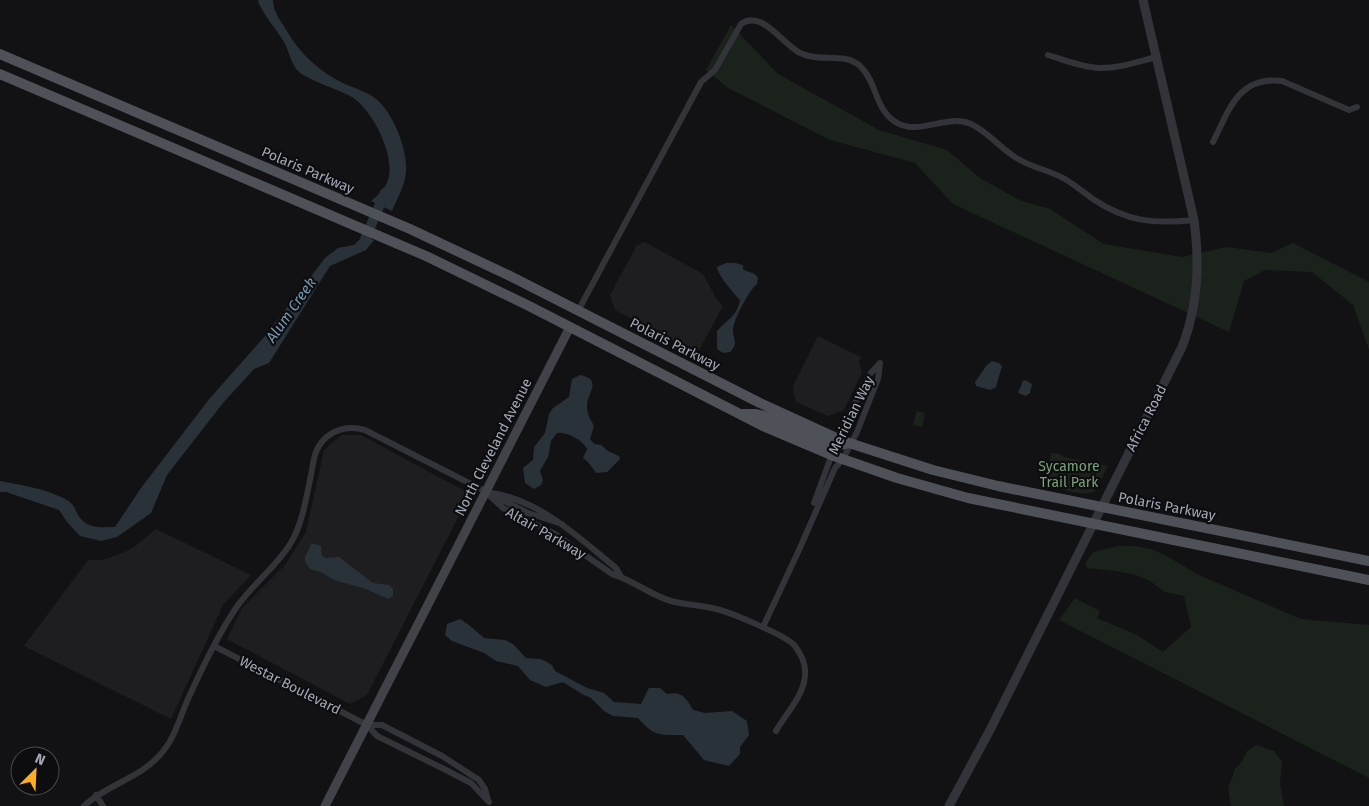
<svg xmlns="http://www.w3.org/2000/svg" width="1369" height="806" font-family="'Fira Sans',sans-serif">
	<style>
		.built { fill: #1e1e21 }
		.green { fill: #1a221b }
		.water { fill: #283238 }
		.lines { fill: none; stroke-linecap: round; stroke-linejoin: round }
		.river { stroke: #283238; stroke-width: 10 }
		.minor { stroke: #333439; stroke-width: 6 }
		.tertiary { stroke: #333439; stroke-width: 9 }
		.secondary { stroke: #414349; stroke-width: 9 }
		.primary { stroke: #4f5159; stroke-width: 10 }
		.labels { text-anchor: middle; stroke-width: 4.5; stroke-linejoin: round; paint-order: stroke }
		.street-label { font-size: 14px; fill: #a3a9b6; stroke: #0d0d0f }
		.park-label { font-size: 14px; fill: #79a27a; stroke: #0d0d0f }
		.water-label { font-size: 15px; font-style: italic; fill: #7799b3; stroke: #0d0d0f }
	</style>
	<rect width="100%" height="100%" fill="#121214"/>
	<path class="built" d="M645,242L703,274L717,300L723,306L698,352H695L615,310L610,295L637,245Z
		M818,336L861,357L859,362L862,372L845,408L842,411L828,416L796,402L793,390L794,384Z
		M341,435H361L470,494L367,695L350,704L227,639L242,608L285,565L306,532L324,450Z
		M156,529L251,575L223,605L171,719L24,646L88,560H103L122,553L133,548Z"/>
	<path class="green" d="M731,25L778,74L879,130L947,150L980,178L1019,200L1050,209L1104,244L1182,257L1227,247L1271,253L1293,243L1369,282V350L1353,305L1312,272L1265,270L1244,281L1229,332L953,204L915,163L830,140L728,88L706,70Z
		M917,411L925,413L922,427L913,425Z
		M1051,453L1060,454L1064,457L1108,466L1094,492C1079,497 1062,488 1047,485C1049,473 1049,464 1051,453Z
		M1118,546H1134L1151,549L1165,555L1199,575L1301,619L1369,625V778L1059,620L1075,598L1100,611L1097,618L1137,635L1163,652L1191,627L1184,596L1165,592L1150,581L1136,575L1115,571L1087,568L1085,564L1093,552Z
		M1256,745L1274,751L1282,762L1280,783L1284,806H1231L1228,788L1235,769L1242,761L1247,751Z"/>
	<path class="water" d="M258,0H273C273,12 281,21 287,31C300,54 321,73 345,84C356,89 366,91 376,99C393,113 406,146 406,167C407,182 398,197 392,211L371,201C378,195 385,189 388,180C396,157 373,110 352,97C338,89 306,80 297,70C291,63 289,51 284,42C276,29 266,18 259,4Z
		M363,236L374,240L366,250L330,266L269,363L254,369L223,403L167,475L151,513L117,537L101,541L80,536L67,522L59,510L6,492H0V481C21,485 42,488 61,497C79,505 72,510 82,520C90,529 104,527 115,527L141,488L210,398L265,336L325,258L338,248L354,245Z
		M726,263H735L743,265V269C748,273 756,272 758,278L757,284C750,289 733,320 733,330C733,340 739,343 730,352L723,353L717,349V331C726,321 738,315 740,300C734,294 717,274 717,267Z
		M992,361L999,363L1002,366L996,387L990,390L976,386L975,382L987,365Z
		M580,375C604,380 586,394 587,407C587,414 591,420 594,426L590,439L594,444L601,445L608,451L619,456L620,459L607,472L596,473L588,462L583,458L587,449C584,441 566,431 557,433L551,441L548,457L540,471L543,480L541,485L534,489L525,483L523,468L533,460L534,447L545,433L549,414L553,408L569,397L572,379Z
		M1025,380L1032,384L1030,393L1026,396L1018,393L1023,381Z
		M311,543L321,546L322,556L326,558L339,557L373,583L389,585L393,589V596L388,599L366,589L334,580L321,572L310,569C299,555 309,555 311,543Z
		M460,619L469,625L484,638L505,640L513,644L526,658L541,659L552,665L555,671L587,688L604,693L614,702L641,704L649,688H660L667,694C682,691 686,698 693,710L705,713L732,711L747,721L749,735L740,747V754L729,766L704,760L683,735C659,735 655,737 638,718L613,716L604,711L591,698L582,694L563,682L546,687L530,680L518,666L496,661L484,653L452,641L445,635L447,624Z"/>
	<g class="lines">
		<path class="river" d="M365,239L385,193"/>
		<path class="minor" d="M1048,55C1064,60 1081,67 1098,68C1117,69 1137,62 1156,57
			M1213,142C1229,110 1238,76 1282,81L1349,110L1357,107
			M578,311L701,82L715,70L741,24C762,9 782,44 800,53C819,63 845,51 861,67C876,81 875,108 894,121C918,138 945,113 971,124C989,132 1002,151 1020,160C1034,168 1051,171 1065,179C1075,185 1083,192 1093,199C1127,222 1154,224 1194,220
			M837,440L869,375L879,364
			M492,493C541,501 579,538 616,568L621,577
			M490,496L503,508L555,534L612,574C633,580 650,595 671,601C686,605 701,605 716,609C730,612 787,636 795,646C800,653 805,662 805,670C807,693 786,713 776,731
			M814,503L832,454
			M763,627L799,550L835,468L843,459L857,432L878,379L880,363
			M214,646L367,725L377,736L444,769L471,783L489,802
			M367,725H382L442,756L479,780L485,789L488,800
			M96,795L103,806
			M84,806C106,785 138,779 159,756C175,739 179,719 188,699C202,668 217,636 236,608C252,584 277,567 292,541C303,521 306,498 311,475C313,466 313,455 319,446C329,430 347,425 365,430L528,513L562,524"/>
		<path class="tertiary" d="M949,806L990,730L1182,347C1198,306 1200,263 1194,220L1143,0"/>
		<path class="secondary" d="M325,806L570,327"/>
		<path class="primary" d="M0,54L410,229L508,275L760,403L843,441L933,470L998,486L1369,561
			M0,74L426,256L529,306L765,427L831,455L897,478L968,498L1369,580
			M743,414H756L764,416L835,446L849,443"/>
	</g>
	<g class="labels">
		<g class="street-label">
			<text transform="translate(308 170) rotate(23)" y="5">Polaris Parkway</text>
			<text transform="translate(675 344) rotate(27)" y="5">Polaris Parkway</text>
			<text transform="translate(851 415) rotate(-64)" y="5">Meridian Way</text>
			<text transform="translate(1146 418) rotate(-63)" y="5">Africa Road</text>
			<text transform="translate(493 447) rotate(-63)" y="5">North Cleveland Avenue</text>
			<text transform="translate(1167 506) rotate(11)" y="5">Polaris Parkway</text>
			<text transform="translate(546 533) rotate(30)" y="5">Altair Parkway</text>
			<text transform="translate(290 685) rotate(27)" y="5">Westar Boulevard</text>
		</g>
		<g class="park-label">
			<text x="1069" y="471">Sycamore<tspan x="1069" dy="16">Trail Park</tspan></text>
		</g>
		<g class="water-label">
			<text transform="translate(291 310) rotate(-55)" y="5">Alum Creek</text>
		</g>
	</g>
	<g transform="translate(35 771) rotate(24)"><circle r="24" fill="#0d0d0f" stroke="#494b52"/>
	<path d="M0-4L9 19L0 12L-9 19Z" fill="#fcad22"/>
	<text y="-8" font-size="14" font-weight="bold" text-anchor="middle" fill="#a3a9b6">N</text>
	</g>
</svg>
